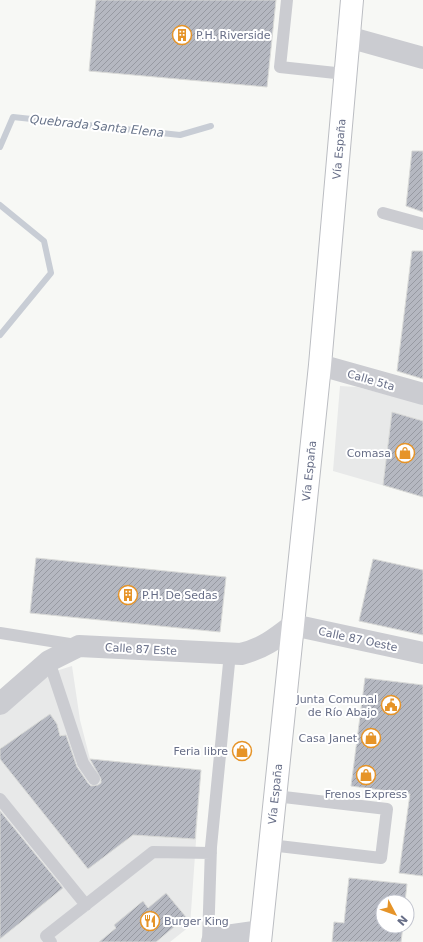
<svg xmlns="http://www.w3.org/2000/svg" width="423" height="942" font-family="'DejaVu Sans',sans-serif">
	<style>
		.built { fill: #e8e9e9 }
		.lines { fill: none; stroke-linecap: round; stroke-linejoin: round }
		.stream { stroke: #c8cdd5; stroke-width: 6 }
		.building { fill: url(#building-hatch); stroke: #d9dad8 }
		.primary-casing { stroke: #bbbdc2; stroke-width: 24 }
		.lane { stroke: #cbccd1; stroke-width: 12 }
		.street { stroke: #cbccd1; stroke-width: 22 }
		.primary { stroke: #fff; stroke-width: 22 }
		.labels { text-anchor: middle; stroke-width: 4; stroke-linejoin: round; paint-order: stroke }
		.poi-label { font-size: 11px; fill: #676e87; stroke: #fff; text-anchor: end }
		.street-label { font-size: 11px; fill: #676e87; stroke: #fff }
		.water-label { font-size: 12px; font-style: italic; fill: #68748a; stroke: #fff }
	</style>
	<defs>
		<pattern id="building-hatch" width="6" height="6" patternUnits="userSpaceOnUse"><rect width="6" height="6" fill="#b5b8c1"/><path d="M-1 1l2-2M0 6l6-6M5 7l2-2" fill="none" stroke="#979aa2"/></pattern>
	</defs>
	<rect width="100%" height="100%" fill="#f7f8f5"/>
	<path class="built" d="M340,386L357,387L423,404V497L333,471Z
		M72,666L80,720L90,759L201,770L190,926L170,942H0V715L46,674Z"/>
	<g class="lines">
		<path class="stream" d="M0,147L13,117L180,135L211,126
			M0,205L44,241L51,273L0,335"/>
	</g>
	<path class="building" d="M96,0H276L267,87L89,71Z
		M412,151H423V212L406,206Z
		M412,251H423V379L397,371Z
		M392,412L423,421V497L383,485Z
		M36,558L226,577L220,632L30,613Z
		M373,559L423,570V635L359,621Z
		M365,678L423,685V876L399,873L410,794L351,786Z
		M50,714L57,724L60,736L66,735L77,767L88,783L91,786L98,785L101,783V779L90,759L201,770L195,839L133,835L88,869L0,759V749Z
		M0,811L63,888L0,939Z
		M349,878L407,884L405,902H383V926H403L401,942H332L334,922L344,923Z
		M166,893L186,917L156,942H99L116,928L114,925L143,901L148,908Z"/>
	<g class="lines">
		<defs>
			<path id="primary" d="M260,942L320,365L352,0"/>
		</defs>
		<use href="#primary" class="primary-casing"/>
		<path class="lane" d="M287,0L280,67L345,74
			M383,213L423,224
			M0,633L76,645
			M49,661L83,763L94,779
			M0,799L86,905
			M270,845L381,858L387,809L275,796
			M51,942L46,936L153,852L211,853
			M208,942L211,847L230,653"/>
		<path class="street" d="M348,37L423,58
			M320,365L423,394
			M0,704L49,661L79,646L241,654C264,648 275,639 293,625L423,653
			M212,942L219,937L261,931"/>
		<use href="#primary" class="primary"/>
	</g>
	<defs>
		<symbol id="building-ring" viewBox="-11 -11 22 22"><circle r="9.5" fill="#fff" stroke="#e69428" stroke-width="1.5"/><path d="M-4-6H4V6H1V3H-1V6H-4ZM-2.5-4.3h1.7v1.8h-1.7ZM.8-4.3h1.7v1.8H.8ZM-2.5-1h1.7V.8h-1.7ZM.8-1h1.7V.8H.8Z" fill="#e69428"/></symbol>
		<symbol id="shop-ring" viewBox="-11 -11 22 22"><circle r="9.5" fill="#fff" stroke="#e69428" stroke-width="1.5"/><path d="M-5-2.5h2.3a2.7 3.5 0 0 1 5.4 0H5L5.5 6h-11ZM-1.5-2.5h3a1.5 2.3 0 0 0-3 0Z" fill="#e69428"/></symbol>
		<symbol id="civic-ring" viewBox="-11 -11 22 22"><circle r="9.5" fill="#fff" stroke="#e69428" stroke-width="1.5"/><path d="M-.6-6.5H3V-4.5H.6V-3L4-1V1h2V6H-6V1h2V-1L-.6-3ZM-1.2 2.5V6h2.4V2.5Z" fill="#e69428"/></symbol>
		<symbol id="restaurant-ring" viewBox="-11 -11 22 22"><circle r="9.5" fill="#fff" stroke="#e69428" stroke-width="1.5"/><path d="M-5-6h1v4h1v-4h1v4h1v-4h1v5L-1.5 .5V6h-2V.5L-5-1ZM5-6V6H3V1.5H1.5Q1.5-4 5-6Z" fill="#e69428"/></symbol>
	</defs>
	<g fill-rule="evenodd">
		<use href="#building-ring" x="171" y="24" width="22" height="22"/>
		<use href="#shop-ring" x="394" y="442" width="22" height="22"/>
		<use href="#building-ring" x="117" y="584" width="22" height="22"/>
		<use href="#civic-ring" x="380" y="694" width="22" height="22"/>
		<use href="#shop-ring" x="360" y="727" width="22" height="22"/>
		<use href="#shop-ring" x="231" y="740" width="22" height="22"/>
		<use href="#shop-ring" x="355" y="764" width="22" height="22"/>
		<use href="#restaurant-ring" x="139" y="910" width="22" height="22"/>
	</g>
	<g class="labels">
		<g class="poi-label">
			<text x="196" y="39" text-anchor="start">P.H. Riverside</text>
			<text x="391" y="457">Comasa</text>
			<text x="142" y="599" text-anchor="start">P.H. De Sedas</text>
			<text x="377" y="703">Junta Comunal<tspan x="377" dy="13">de Río Abajo</tspan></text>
			<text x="357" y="742">Casa Janet</text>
			<text x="228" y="755">Feria libre</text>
			<text x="366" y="798" text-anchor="middle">Frenos Express</text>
			<text x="164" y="925" text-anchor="start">Burger King</text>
		</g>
		<g class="street-label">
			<text transform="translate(339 149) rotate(-85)" y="4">Vía España</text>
			<text transform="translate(371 380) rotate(16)" y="4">Calle 5ta</text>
			<text transform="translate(309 471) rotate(-84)" y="4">Vía España</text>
			<text transform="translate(358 639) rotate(12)" y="4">Calle 87 Oeste</text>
			<text transform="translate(141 649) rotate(3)" y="4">Calle 87 Este</text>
			<text transform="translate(275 794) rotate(-84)" y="4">Vía España</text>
		</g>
		<g class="water-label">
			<text transform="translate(97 126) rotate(6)" y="4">Quebrada Santa Elena</text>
		</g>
	</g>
	<g transform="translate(395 914) rotate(131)"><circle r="19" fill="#ffffff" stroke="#c2c5cf"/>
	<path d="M0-3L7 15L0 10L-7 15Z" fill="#e69428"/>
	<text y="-6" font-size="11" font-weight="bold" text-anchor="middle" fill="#676e87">N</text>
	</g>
</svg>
